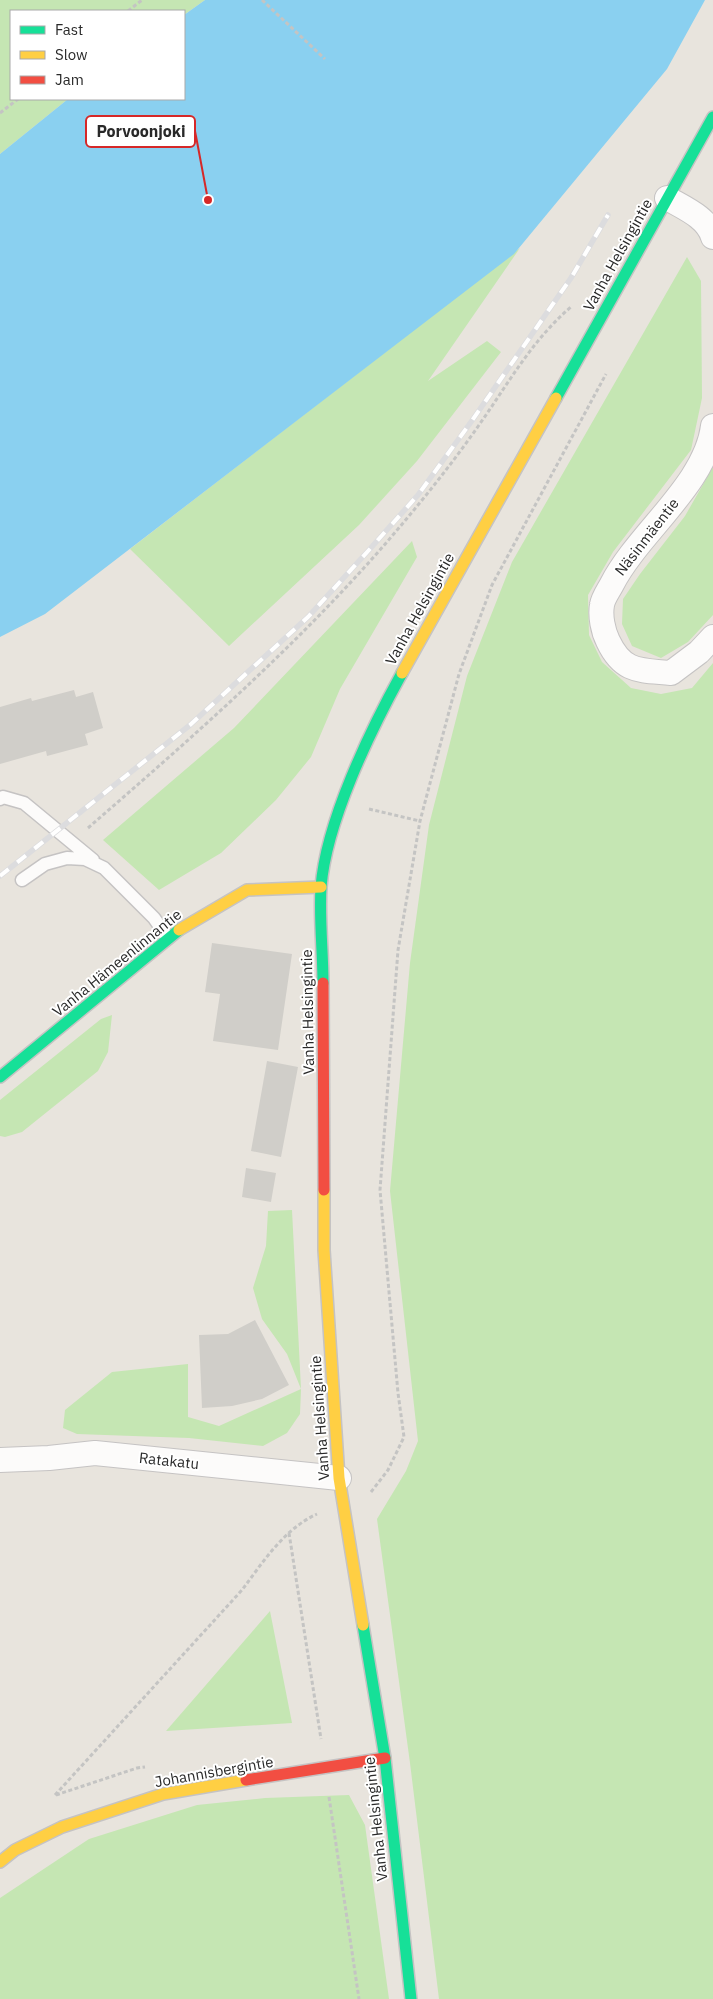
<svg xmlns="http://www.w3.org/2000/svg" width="713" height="1999" font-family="'IBM Plex Sans',sans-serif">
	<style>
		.green { fill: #c5e6b3 }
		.water { fill: #8ad0f0 }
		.building { fill: #d0cec9 }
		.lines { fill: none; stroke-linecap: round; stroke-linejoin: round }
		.lane-casing { stroke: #c5c3c3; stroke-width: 15 }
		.street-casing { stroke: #c5c3c3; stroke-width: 26 }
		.fast-casing { stroke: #c5c3c3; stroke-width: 14 }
		.slow-casing { stroke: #c5c3c3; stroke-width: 14 }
		.jam-casing { stroke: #c5c3c3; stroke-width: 14 }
		.path { stroke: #c4c4c3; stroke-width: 3; stroke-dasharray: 4 2.5; stroke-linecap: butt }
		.lane { stroke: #fcfbfa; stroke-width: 12 }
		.street { stroke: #fcfbfa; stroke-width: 24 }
		.fast { stroke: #16e098; stroke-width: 11 }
		.slow { stroke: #ffcf43; stroke-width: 11 }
		.jam { stroke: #f24e42; stroke-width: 11 }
		.rail-casing { stroke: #dcdcde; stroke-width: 5.5 }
		.rail { stroke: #fff; stroke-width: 4; stroke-dasharray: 11; stroke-linecap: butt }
		.labels { text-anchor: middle; stroke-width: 4; stroke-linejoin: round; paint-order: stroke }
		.street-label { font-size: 15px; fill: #292929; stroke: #fff }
		.leader { fill: none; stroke: #d62828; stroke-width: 2 }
		.callout-dot { fill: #d62828; stroke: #fff; stroke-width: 2 }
		.callout { fill: #fff; stroke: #d62828; stroke-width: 2 }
		.callout-label { font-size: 16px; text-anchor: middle; font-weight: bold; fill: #292929 }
	</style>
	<rect width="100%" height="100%" fill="#e8e4dd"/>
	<path class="green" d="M0,0H205L184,15V11H11V99H68L0,154Z
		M520,248L428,381L487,341L501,352L417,461L359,525L229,646L130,549Z
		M687,257L701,281L702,398L691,450L613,552L588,595L589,635L602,662L631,688L661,694L692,688L713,663V1999H439L410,1763L377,1519L406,1471L418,1441L390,1191L410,963L429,825L467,676L512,562Z
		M713,467V615L688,642L661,658L632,646L622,624L623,599L640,574L685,516Z
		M412,541L417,557L340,689L311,757L276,800L221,853L159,890L103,840L234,728Z
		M112,1015L108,1052L98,1071L22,1132L5,1137L0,1136V1100L101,1019Z
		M292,1210L301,1389L300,1414L287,1433L263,1446L189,1438L77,1434L63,1428L65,1410L112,1372L188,1364V1417L219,1426L301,1389L287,1354L262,1319L253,1288L266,1246L268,1211Z
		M270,1611L292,1723L166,1731Z
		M349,1795L365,1825L389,1999H0V1898L89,1839L197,1805L265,1798Z"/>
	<path class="water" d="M205,0H705L667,69L514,254L45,614L0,637V154L68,99H184V15Z"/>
	<path class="building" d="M74,690L76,697L93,692L103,728L85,734L88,745L47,756L46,751L0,764V707L31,698L32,701Z
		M212,943L292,954L278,1050L213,1041L220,994L205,992Z
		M267,1061L298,1067L281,1157L251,1151Z
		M246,1168L276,1173L271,1202L242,1197Z
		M255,1320L289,1385L262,1399L232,1406L202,1408L199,1335L228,1334Z"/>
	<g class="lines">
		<defs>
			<path id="lane" d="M0,799L3,797L24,803L93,860
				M22,880L45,864L67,858L85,859L104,868L154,918L168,938"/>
			<path id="street" d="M667,198C684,208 707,217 713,237
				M713,426C706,484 638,533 612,584C609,590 603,598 602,605C600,616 603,631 608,641C623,673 640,670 671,673L699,652L713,637
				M0,1460L49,1458L95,1453L339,1478"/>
			<path id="fast" d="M556,398L713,117
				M323,983C323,952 319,919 321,887C326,822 370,731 402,673
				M0,1077L179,930
				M363,1625L385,1758L411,1999"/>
			<path id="slow" d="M402,673L556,398
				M179,930L247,890L321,887
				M324,1190V1250L339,1478L363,1625
				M0,1862L15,1850L62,1827L163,1794L246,1780"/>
			<path id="jam" d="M323,983L324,1190
				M246,1780L385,1758"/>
		</defs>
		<use href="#lane" class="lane-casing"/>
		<use href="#street" class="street-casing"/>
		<use href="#fast" class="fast-casing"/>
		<use href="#slow" class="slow-casing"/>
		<use href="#jam" class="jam-casing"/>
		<path class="path" d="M262,0L325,59
			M128,11L142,0
			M0,113L18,99
			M369,809L420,821
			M88,828C196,734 305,639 398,529C426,496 454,461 479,425C508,384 532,340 571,307
			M371,1492L388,1470L404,1437L398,1393L380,1190L398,950L420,821L459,674L492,585L606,374
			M289,1533L321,1739
			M55,1795L242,1590C263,1562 284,1529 317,1514
			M56,1795L137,1768L145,1767
			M329,1797L359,1999"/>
		<use href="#lane" class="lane"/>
		<use href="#street" class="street"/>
		<use href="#fast" class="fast"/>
		<use href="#slow" class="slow"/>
		<use href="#jam" class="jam"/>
		<defs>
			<path id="rail" d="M0,876L190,725L308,617L369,550L418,495L471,422L571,278L608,215"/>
		</defs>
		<use href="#rail" class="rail-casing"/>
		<use href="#rail" class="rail"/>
	</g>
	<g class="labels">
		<g class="street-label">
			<text transform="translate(618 255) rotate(-61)" y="5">Vanha Helsingintie</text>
			<text transform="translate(647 537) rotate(-52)" y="5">Näsinmäentie</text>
			<text transform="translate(420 609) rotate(-61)" y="5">Vanha Helsingintie</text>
			<text transform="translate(117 963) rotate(-39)" y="5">Vanha Hämeenlinnantie</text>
			<text transform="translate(308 1012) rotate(-91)" y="5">Vanha Helsingintie</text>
			<text transform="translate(320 1418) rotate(-94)" y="5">Vanha Helsingintie</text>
			<text transform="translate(169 1461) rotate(6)" y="5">Ratakatu</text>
			<text transform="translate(214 1772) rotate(-10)" y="5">Johannisbergintie</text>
			<text transform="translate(376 1819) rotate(-96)" y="5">Vanha Helsingintie</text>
		</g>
	</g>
	<path class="leader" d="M208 200L195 131"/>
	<circle class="callout-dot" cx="208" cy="200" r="5"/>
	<rect class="callout" x="86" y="116" width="109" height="31" rx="5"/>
	<g class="callout-label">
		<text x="141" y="137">Porvoonjoki</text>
	</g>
	<rect x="10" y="10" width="175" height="90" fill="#ffffff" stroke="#a9a9a9"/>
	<rect x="20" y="26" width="25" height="8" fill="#16e098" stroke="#a9a9a9"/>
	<text x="55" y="35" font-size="15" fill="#292929">Fast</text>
	<rect x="20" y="51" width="25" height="8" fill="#ffcf43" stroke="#a9a9a9"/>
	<text x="55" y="60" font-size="15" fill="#292929">Slow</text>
	<rect x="20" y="76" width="25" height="8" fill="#f24e42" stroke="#a9a9a9"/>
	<text x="55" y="85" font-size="15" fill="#292929">Jam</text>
</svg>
